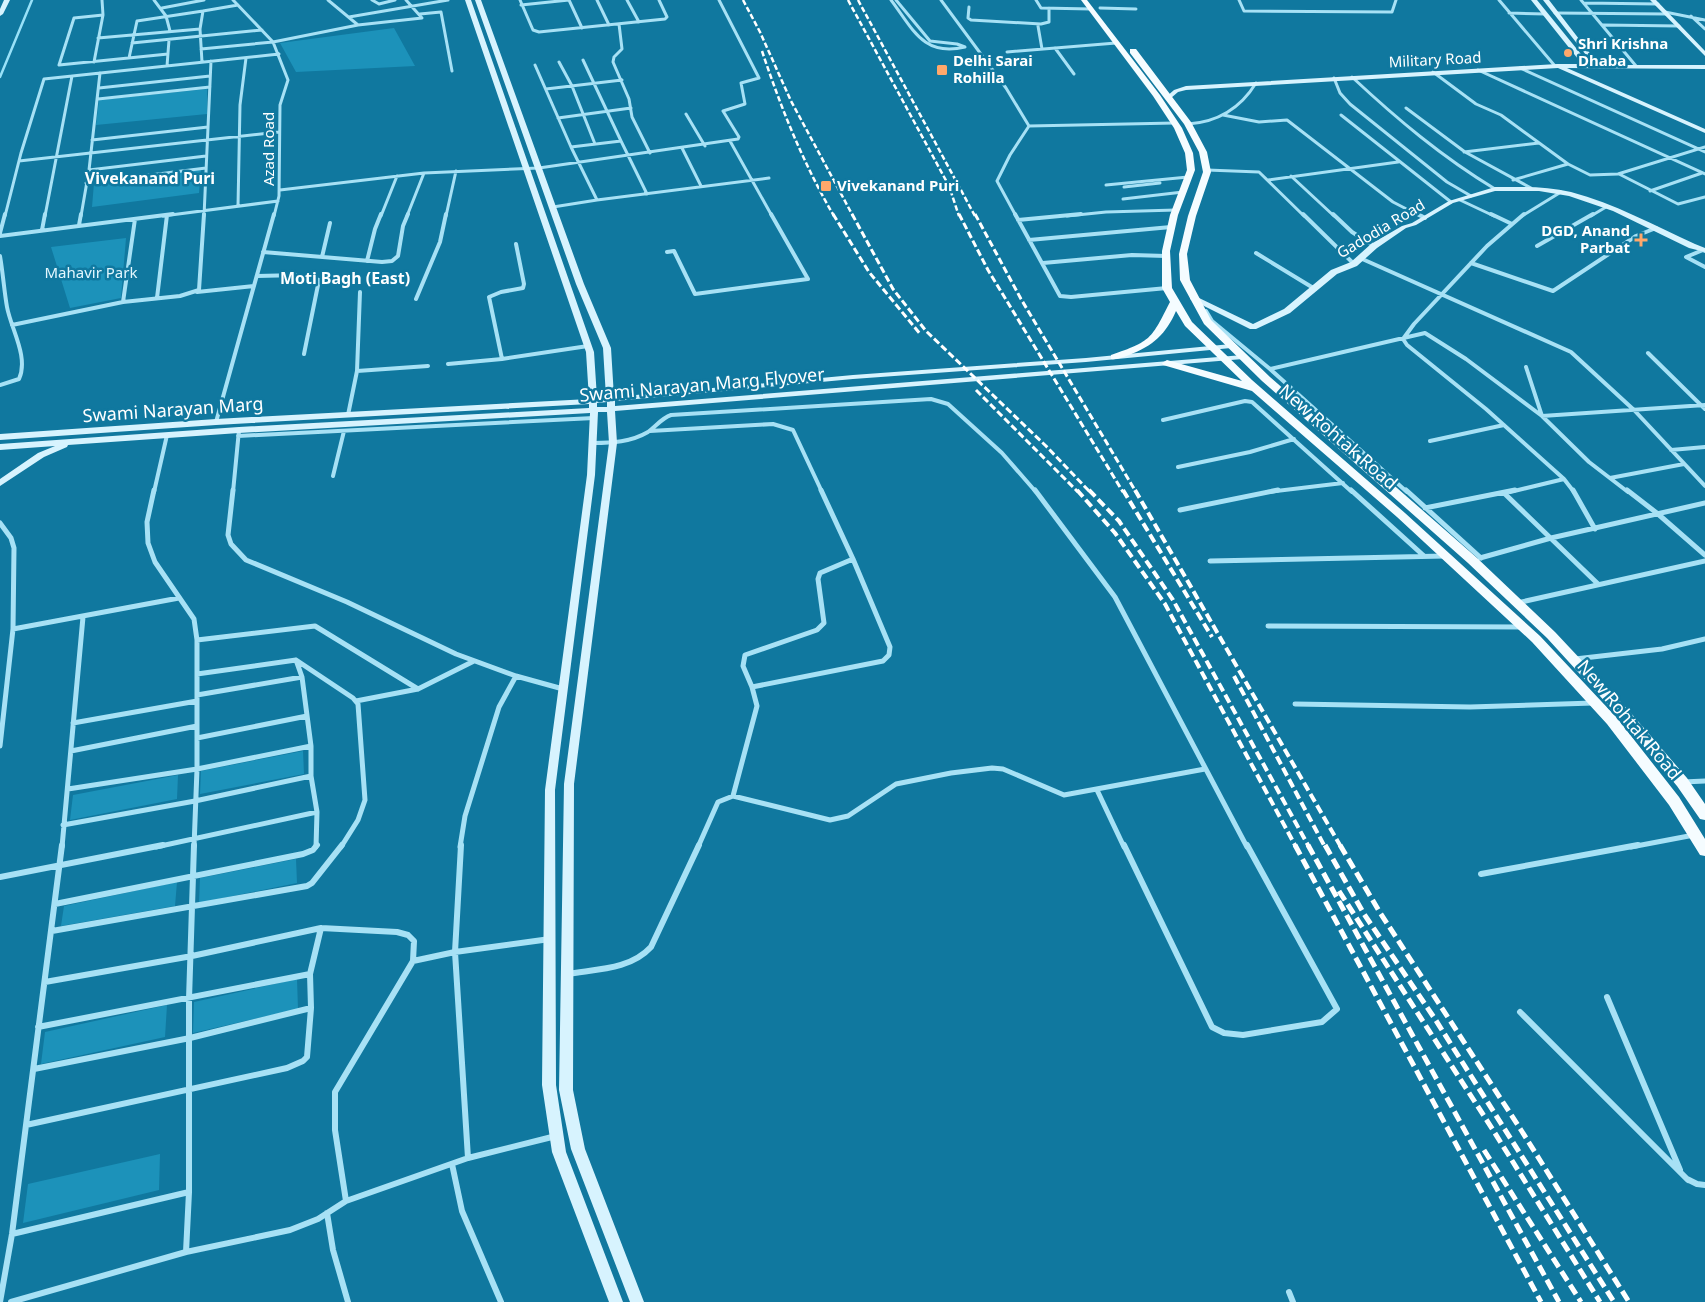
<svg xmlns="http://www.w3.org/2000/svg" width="1705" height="1302" font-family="'Noto Sans',sans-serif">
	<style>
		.green { fill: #1c92ba }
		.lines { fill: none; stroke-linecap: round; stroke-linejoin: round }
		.stream { stroke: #98e1f8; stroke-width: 2.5 }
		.street-far3 { stroke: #a7e1f5; stroke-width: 3 }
		.street-far2 { stroke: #a7e1f5; stroke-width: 4 }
		.street-far1 { stroke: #a7e1f5; stroke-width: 5 }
		.street { stroke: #a7e1f5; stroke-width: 6 }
		.secondary { fill: #d7f3fe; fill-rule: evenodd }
		.primary { fill: #f5fcff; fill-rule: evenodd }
		.rail-far3 { stroke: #fff; stroke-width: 2.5; stroke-dasharray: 5.5 2.5; stroke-linecap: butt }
		.rail-far2 { stroke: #fff; stroke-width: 3; stroke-dasharray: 7 3; stroke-linecap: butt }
		.rail-far1 { stroke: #fff; stroke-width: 4; stroke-dasharray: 9 4; stroke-linecap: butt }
		.rail { stroke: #fff; stroke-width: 5; stroke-dasharray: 11 5; stroke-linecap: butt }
		.poi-dot { fill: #ffa86b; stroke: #10789f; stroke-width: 2 }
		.labels { text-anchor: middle; stroke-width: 5; stroke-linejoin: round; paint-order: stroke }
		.far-poi-label { font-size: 15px; font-weight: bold; fill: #fff; stroke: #10789f; text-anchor: start }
		.far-street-label { font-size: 15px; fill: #fff; stroke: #10789f }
		.far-park-label { font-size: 15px; fill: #e3f7fe; stroke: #10789f }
		.far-neighbourhood-label { font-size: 16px; font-weight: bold; fill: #fff; stroke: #10789f }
		.street-label { font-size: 18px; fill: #fff; stroke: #10789f }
	</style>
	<rect width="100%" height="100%" fill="#10789f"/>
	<path class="green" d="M394,28L415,66L296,72L280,43Z
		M207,89V114L96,125L99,100Z
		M201,169L199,193L92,207L94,183Z
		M126,238L121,298L70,308L51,247Z
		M303,751L304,774L200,794L201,771Z
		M178,775L177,799L70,820L73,795Z
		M296,859L297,883L199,903L200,878Z
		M177,882L175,906L61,926L64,906Z
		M297,979L298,1009L193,1033L194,1002Z
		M167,1005L165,1037L41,1064L45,1032Z
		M160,1154L159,1190L23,1223L28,1184Z"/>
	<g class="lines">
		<path class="stream" d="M0,77L32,0"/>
		<path class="street-far3" d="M154,0L166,16L170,31
			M233,0L273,42L288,80L280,105L279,196L274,216
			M328,0L358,25
			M372,0L379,4L395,0
			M520,0L533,30L539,32L665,19L667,17L659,0
			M569,0L582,28
			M597,0L609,25
			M627,0L639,22
			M891,0C913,29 923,57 965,47L957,44L930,41L896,0
			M941,0L1006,88L1029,126L1010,155L997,181L1016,216
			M1036,0L1041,8L1091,9
			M1239,0L1244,11L1392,12L1396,0
			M1499,0L1555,66
			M1581,0L1636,66
			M1584,3L1658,4
			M521,5L569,0
			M969,7L968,18L971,20L1041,24L1049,22V8
			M162,8L204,0
			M1100,8L1136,9
			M203,11L238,5
			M1665,12L1705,20
			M1509,13L1545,14
			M1555,13L1667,14
			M420,14L441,12L452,71
			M103,15L74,18L59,65L168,54
			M1691,16L1705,29
			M349,17L448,0
			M619,24L622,49L614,57L613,62L629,99L632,117L650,153
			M1603,25L1679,26
			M1038,26L1042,49
			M98,38L200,29
			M132,43L262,30
			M1055,48L1074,74
			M201,49L273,42L358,25L422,18L406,0
			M1007,52L1116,43
			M129,58L137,21L203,11L200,29L202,62
			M94,62L103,15L102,0
			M559,62L572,86L595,144
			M535,65L571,147L597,200L553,207
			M167,66L169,40
			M1520,68L1705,152
			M1478,70L1705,174
			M1433,72L1476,104L1501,115L1568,164L1590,175L1618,174L1705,147
			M1352,77C1397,119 1442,157 1495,189
			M1334,78L1340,93L1350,104L1447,182L1471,196
			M99,88L210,76
			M546,89L622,80
			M98,99L210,87
			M1406,108L1465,152L1531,188
			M686,114L705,146
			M1223,115L1259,122L1287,120L1393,202L1420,216
			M1341,115L1451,202
			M558,118L631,108
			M1188,124C1218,122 1240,109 1256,83
			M1029,126L1175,123
			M92,140L208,127
			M621,141L647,194
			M730,141L772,216
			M571,147L621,141L583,60
			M682,148L701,186
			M1464,152L1539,143
			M19,161L279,132
			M89,170L206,156
			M1207,170L1259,172L1304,216
			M1619,174L1678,204L1705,197
			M1291,176L1334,216
			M1268,180L1398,162
			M1513,180L1568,164
			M86,183L206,168
			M1106,185L1188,177
			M1124,187L1160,183
			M280,190L424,173L539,168L738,139L739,137L723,111L745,104L741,83L759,78L719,0
			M1650,191L1702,173
			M1123,199L1183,192
			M597,200L769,178
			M1460,200L1494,216
			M238,206L240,105L246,58
			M5,216L21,153L44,79L279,54
			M45,216L72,76
			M81,216L89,170L100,73
			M163,216L278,201
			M204,216L211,61
			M381,216L397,176
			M407,216L424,173
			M446,216L456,171
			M1067,216L1106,212L1176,210
			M1522,216L1561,192
			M1591,216L1606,207"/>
		<path class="street-far2" d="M1015,214L1060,296L1071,297L1167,288
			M1303,214L1354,264
			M1333,214L1352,232L1374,246
			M1418,214L1425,218
			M1491,214L1512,224
			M1018,220L1081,214
			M79,225L81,214
			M42,230L45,214
			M0,233L5,214
			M0,236L173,214
			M1029,240L1171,227
			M1537,246L1593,214
			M1705,251L1703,250L1686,257L1705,267
			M263,252L382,262L392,261L398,256L403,226L408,214
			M667,252L674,251L695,294L808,279L771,214
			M1256,253L1315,289
			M0,256C3,273 4,290 7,307C11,329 29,357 19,379L0,385
			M322,257L330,223
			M1360,258L1571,352L1634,410L1705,486
			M367,261L375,229L381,214
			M1043,263L1132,255L1166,256
			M1471,263L1553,291L1636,236L1656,228
			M257,276L299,275L319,280L304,354
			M197,292L254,286
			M157,298L167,215
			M416,299L440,242L446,214
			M123,302L135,219
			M1206,311L1212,321L1270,369
			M12,325L123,302L180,296L199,290L204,214
			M1403,339L1407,345L1486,409L1564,479L1574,492
			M1403,339L1414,324L1487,246L1524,214
			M1648,353L1705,409
			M502,359L489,297L501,292L523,288L524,284L516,244
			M448,364L502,359L588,346
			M1526,367L1542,416L1705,405
			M357,371L428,366
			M348,415L357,371L360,292
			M1163,420L1245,401L1252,402L1352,492
			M216,422L274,214
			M650,431L773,424L793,430L822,492
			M238,436L594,418
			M1430,441L1504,425
			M593,443C612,443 631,442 648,432C656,426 662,418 671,415L931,399L948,404L1002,453L1036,492
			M1671,450L1705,447
			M1178,467L1250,452L1294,439
			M333,476L344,431
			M1610,478L1684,464
			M154,492L167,435
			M233,492L239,430
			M1267,492L1343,483
			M1407,492L1270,369L1425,333L1466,359L1542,416L1589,462L1628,492
			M1510,492L1564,479"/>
		<path class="street-far1" d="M154,490L147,522L148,543L155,562L194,619L197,640V769L194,847
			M233,490L228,535L231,544L246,560L347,602L456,654L516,676L563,689
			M1035,490L1115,597L1247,847
			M1351,490L1424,556
			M1406,490L1481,558
			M1573,490L1595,529
			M1627,490L1658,514L1705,555
			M1504,493L1598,584
			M1425,508L1515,490
			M1180,510L1278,490
			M0,523L11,538L14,548L13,629L0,746
			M1480,558L1551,538L1705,503
			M1210,561L1445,556
			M1517,603L1705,561
			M1268,626L1523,627
			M13,629L179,598
			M197,640L315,626L418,689
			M1575,659L1662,649L1705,639
			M296,660L302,677L311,746V776L317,812L316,847
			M197,674L296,660L353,698L358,704L365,800L358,820L341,847
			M752,687L883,661L889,655L890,647L853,559L821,490
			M197,695L302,677
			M356,701L418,689L474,661
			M1295,704L1470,707L1593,703
			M73,723L197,701
			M197,738L307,716
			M71,751L197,726
			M1683,782L1705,781
			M68,789L197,769L311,746
			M1097,790L1124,847
			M733,796L757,706L752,687L743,666L745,655L817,630L824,623L818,579L820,573L853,559
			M63,825L195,801L311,776
			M62,847L83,617
			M156,847L317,812
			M460,847L465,816L499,707L516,676
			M698,847L718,802L733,796L830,820L848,816L896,784L951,773L992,768L1003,769L1064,795L1205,769
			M1631,847L1694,835"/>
		<path class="street" d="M461,845L455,952L468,1158
			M1124,845L1212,1027L1224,1033L1243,1035L1322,1022L1337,1009L1247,845
			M1481,874L1638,845
			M0,877L163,845
			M55,904L303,854L313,850L317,845
			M321,928L397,932L408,935L414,941L413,961L335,1092V1130L346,1201
			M52,931L307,886L312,883L342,845
			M413,961L455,952L550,939
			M567,974C596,969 630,970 651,947L699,845
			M1607,997L1680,1170
			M1520,1012L1688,1180
			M38,1027L310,974
			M34,1069L190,1038L311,1008
			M26,1125L287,1068L303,1061L307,1057L311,1008L310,974L321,928L192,956L45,982
			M452,1164L462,1211L501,1302
			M1687,1179L1697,1184L1705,1185
			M327,1213L333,1250L348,1302
			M12,1234L189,1192
			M186,1252L189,1192V999L194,845
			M1289,1292L1293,1302
			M0,1302L12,1234L62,845
			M11,1302L186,1252L290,1230L318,1219L346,1201L468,1158L556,1136"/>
		<path class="secondary" d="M4,0H10L3,14L0,16V9Z
			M465,0H471L594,352L597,398L606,397L603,348L576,284L475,0H481L584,284L611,348L614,397L853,375L1086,358L1231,344L1235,346L1231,348L1086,362L853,379L615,401V406L1243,355L1247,357L1243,359L615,411L617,443L574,784L573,1090L585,1149L644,1302H630L571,1149L559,1090L564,784L609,443L607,412H598L595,475L555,790L556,1085L566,1152L623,1302H609L552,1152L542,1085L545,790L587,475L590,413L239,433L68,445L67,447L44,457L0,486V479L38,453L55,446L0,450V444L239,427L589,408V404L216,425L0,440V434L216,419L589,399L586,352ZM607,402V407H597V403Z
			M1531,0H1537L1589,64H1593L1543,0H1549L1599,65H1705V69L1567,68L1705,129V133L1558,68L1186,90L1178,92L1171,98L1166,97L1174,90L1186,86L1557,64H1582Z
			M1650,0H1656L1705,51V56Z
			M1495,187C1521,187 1546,186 1571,192C1614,203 1655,226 1695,244L1705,248V252L1689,248L1613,211L1569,196L1539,191H1495L1453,203L1416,225L1406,228L1377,248L1357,266L1337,274L1290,313L1256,329H1250L1190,299L1191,297H1197L1253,324L1284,309L1331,270L1351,262L1371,244L1402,226L1412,223L1449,201Z"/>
		<path class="primary" d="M1081,0H1087L1160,95L1182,128L1193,153L1195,170L1178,215L1170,251L1172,288L1192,322L1252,380L1405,513L1540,636L1617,718L1679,797L1705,839V856L1700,855L1669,805L1607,724L1532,642L1397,517L1252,391L1163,365L1162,363L1167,360L1242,381L1185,326L1176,311C1166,334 1153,346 1129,355C1123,357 1117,360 1111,359V355C1152,341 1151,339 1170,302L1162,288V251L1170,215L1187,170L1185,153L1174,128L1153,96Z
			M1130,49H1136L1191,122L1207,152L1211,172L1196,216L1187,254L1190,280L1211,320L1270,377L1476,557L1555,632L1630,712L1687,778L1705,804V820L1700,819L1677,786L1620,718L1547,638L1468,563L1262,381L1204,324L1180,280L1179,254L1188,216L1203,172L1199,152L1184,124L1130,53Z"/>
		<path class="rail-far3" d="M743,0L760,32L791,101L853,216
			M848,0L949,186L959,216
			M858,0L975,216
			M762,51C781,108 803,163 834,216"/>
		<path class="rail-far2" d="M833,214L869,272L921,335
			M852,214L893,289L926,331L1046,446L1090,492
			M959,214L988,270L1123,492
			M975,214L1021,299L1136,492
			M976,390L1078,492"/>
		<path class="rail-far1" d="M1077,490L1115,533L1165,604L1296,847
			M1089,490L1119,521L1173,600L1309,847
			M1123,490L1212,637
			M1135,490L1341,847
			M1234,676L1325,847"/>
		<path class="rail" d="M1295,845L1541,1302
			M1308,845L1559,1302
			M1325,845L1364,914L1435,1019L1614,1302
			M1340,845L1379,911L1521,1130L1629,1302
			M1339,891L1493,1130L1600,1302
			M1484,1150L1581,1302"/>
	</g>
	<g class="poi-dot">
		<circle cx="1568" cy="53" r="5"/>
		<rect x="936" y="64" width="12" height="12" rx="2.5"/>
		<rect x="820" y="180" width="12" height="12" rx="2.5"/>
		<path d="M1638.5 232.5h5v5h5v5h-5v5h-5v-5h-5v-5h5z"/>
	</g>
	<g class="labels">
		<g class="far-poi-label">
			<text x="1578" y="49">Shri Krishna<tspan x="1578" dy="17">Dhaba</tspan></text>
			<text x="953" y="66">Delhi Sarai<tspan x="953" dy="17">Rohilla</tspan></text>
			<text x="837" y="191">Vivekanand Puri</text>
			<text x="1630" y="236" text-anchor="end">DGD, Anand<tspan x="1630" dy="17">Parbat</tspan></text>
		</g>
		<g class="far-street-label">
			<text transform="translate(1435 60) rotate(-3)" y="5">Military Road</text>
			<text transform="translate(269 149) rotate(-90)" y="5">Azad Road</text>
			<text transform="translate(1381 229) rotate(-31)" y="5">Gadodia Road</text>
		</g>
		<g class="far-park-label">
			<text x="91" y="278">Mahavir Park</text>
		</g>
		<g class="far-neighbourhood-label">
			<text x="150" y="184">Vivekanand Puri</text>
			<text x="345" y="284">Moti Bagh (East)</text>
		</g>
		<g class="street-label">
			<text transform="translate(702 385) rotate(-5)" y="6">Swami Narayan Marg Flyover</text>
			<text transform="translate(173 410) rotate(-4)" y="6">Swami Narayan Marg</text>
			<text transform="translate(1338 437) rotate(41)" y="6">New Rohtak Road</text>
			<text transform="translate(1629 720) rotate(50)" y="6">New Rohtak Road</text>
		</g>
	</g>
</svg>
